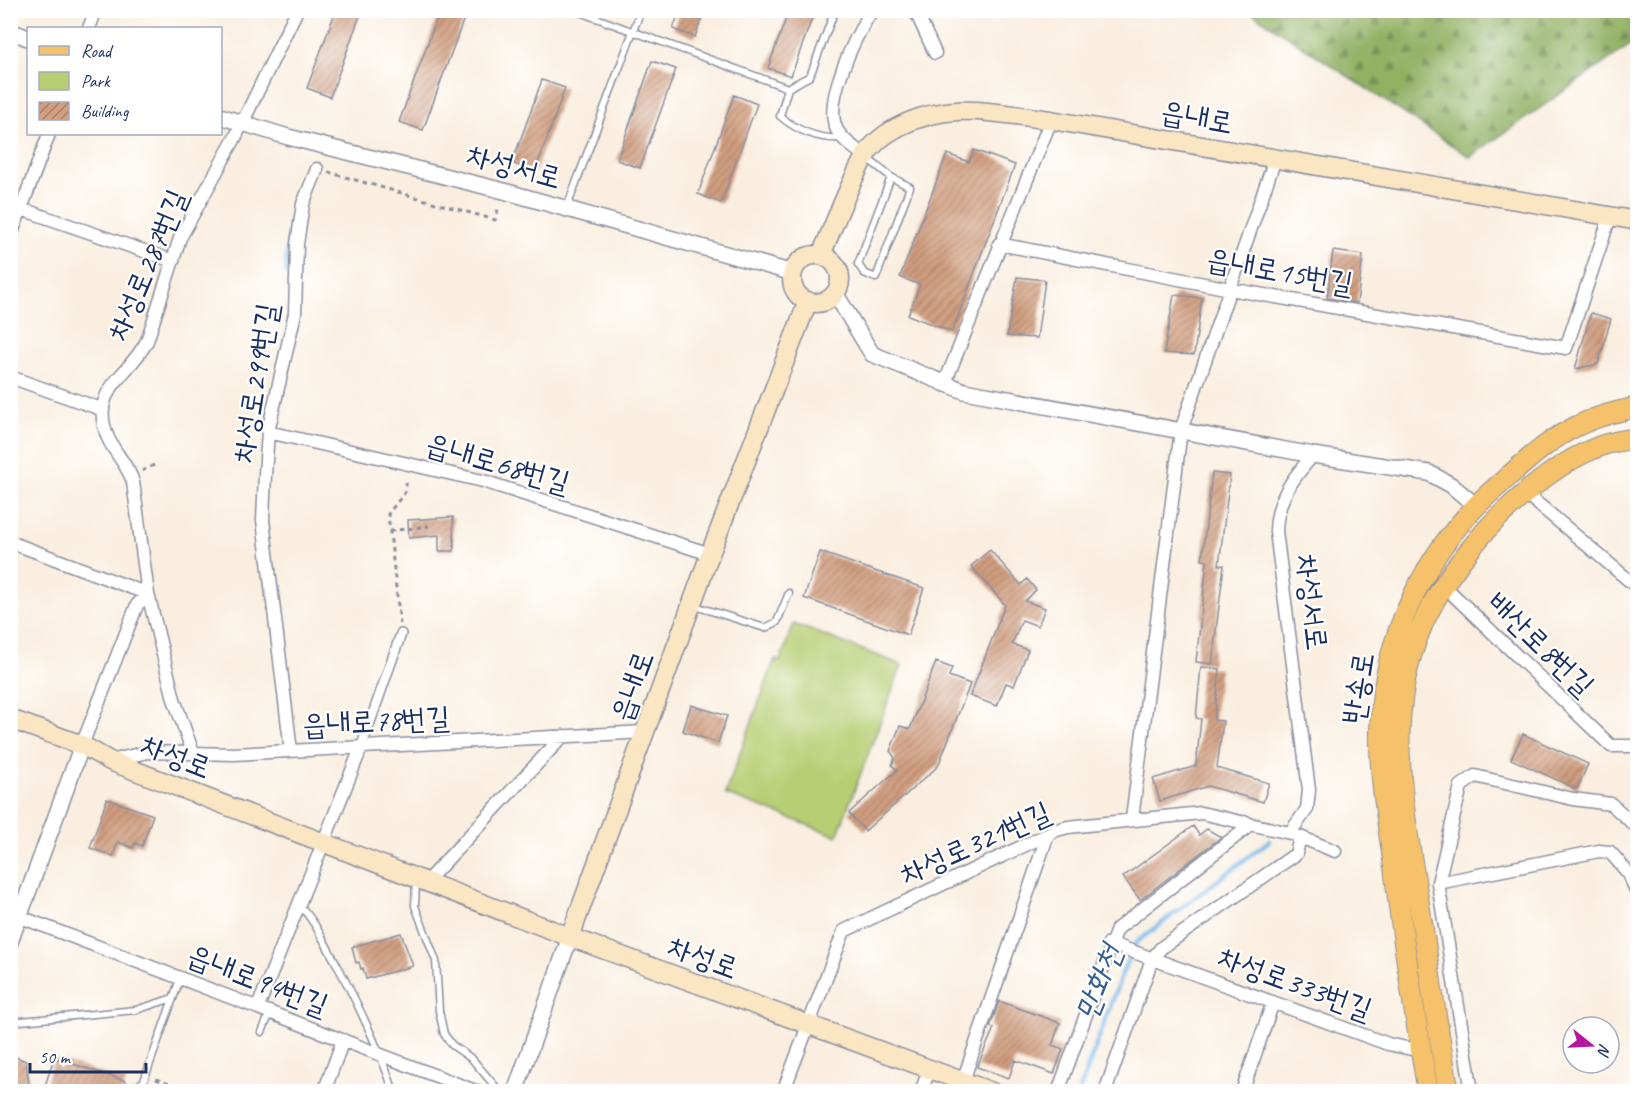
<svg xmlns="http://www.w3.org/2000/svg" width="1648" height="1102" font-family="Caveat,'Poor Story',sans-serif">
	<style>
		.forest { fill: url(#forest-firs); stroke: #567061; stroke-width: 1.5 }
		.park { fill: #b7ce72; stroke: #697e68; stroke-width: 1.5 }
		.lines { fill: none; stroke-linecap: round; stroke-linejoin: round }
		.stream { stroke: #72b8e9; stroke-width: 4.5 }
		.building { fill: url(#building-hatch) }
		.service-casing { stroke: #8a8e9e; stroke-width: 9 }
		.pedestrian-casing { stroke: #8a8e9e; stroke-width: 12 }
		.minor-casing { stroke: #8a8e9e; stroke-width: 15 }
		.tertiary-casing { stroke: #8a8e9e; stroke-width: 18 }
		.secondary-casing { stroke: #8a8e9e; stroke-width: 21 }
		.primary-casing { stroke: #8a8e9e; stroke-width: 22 }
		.path { stroke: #8a8e9e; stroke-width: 3; stroke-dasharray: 4.5 4.5; stroke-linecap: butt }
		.service { stroke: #fff; stroke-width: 6 }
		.pedestrian { stroke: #fff; stroke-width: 9 }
		.minor { stroke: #fff; stroke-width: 12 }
		.tertiary { stroke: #fff; stroke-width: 15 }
		.secondary { stroke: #fbe6c4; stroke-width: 18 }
		.primary { stroke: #f5c16b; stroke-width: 20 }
		.labels { text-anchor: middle; stroke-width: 4.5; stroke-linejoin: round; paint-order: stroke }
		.street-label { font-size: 30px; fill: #1b2f5e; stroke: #fff }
		.water-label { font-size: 32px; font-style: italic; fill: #395f8f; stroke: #fff }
	</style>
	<defs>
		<pattern id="forest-firs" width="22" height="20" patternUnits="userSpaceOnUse" patternTransform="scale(1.5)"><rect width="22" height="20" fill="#91b164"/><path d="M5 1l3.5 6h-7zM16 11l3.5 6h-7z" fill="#769056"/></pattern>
		<pattern id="building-hatch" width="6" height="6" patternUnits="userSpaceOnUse" patternTransform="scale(1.5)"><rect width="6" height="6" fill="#d19e7f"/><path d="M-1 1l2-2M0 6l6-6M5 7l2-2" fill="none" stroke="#a9816b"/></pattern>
	</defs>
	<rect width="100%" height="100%" fill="#fff"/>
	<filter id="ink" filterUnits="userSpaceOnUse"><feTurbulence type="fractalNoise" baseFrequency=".0167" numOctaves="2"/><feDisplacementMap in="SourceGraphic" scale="12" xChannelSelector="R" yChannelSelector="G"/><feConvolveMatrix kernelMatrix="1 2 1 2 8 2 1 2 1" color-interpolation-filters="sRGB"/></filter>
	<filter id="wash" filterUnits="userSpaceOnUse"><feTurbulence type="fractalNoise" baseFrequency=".008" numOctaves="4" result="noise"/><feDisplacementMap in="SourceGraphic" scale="24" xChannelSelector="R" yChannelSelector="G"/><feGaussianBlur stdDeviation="1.35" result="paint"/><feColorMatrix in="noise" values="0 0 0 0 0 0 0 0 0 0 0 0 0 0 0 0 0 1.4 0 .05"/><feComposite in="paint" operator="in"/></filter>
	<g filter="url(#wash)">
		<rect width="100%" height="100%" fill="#f9eedf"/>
		<path class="forest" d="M1249,11H1637V40L1470,157Z"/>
		<path class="park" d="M794,624L902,665L837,836L725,794L775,659L780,661Z"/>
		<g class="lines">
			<path class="stream" d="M286,273C286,242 291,212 303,183
				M1079,1092L1123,971L1137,942L1269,841"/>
		</g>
		<g id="blocks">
			<path class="building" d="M336,10H362L330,97L307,88Z
				M440,10H467L423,130L399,122Z
				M680,10H705L695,37L673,29Z
				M789,10H815L791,76L768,68Z
				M652,61L676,69L640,168L617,160Z
				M542,80L565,88L535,172L512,163Z
				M734,95L757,104L721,203L698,194Z
				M974,150L1015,165L952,332L908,315L920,285L900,277L947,154L969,162Z
				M1333,251L1363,255L1357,303L1327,298Z
				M1017,277L1045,280L1037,338L1007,336Z
				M1174,295L1202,298L1194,355L1164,353Z
				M1591,313L1611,319L1598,364L1575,369Z
				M1212,473L1230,475L1219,565H1224L1212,664L1196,662L1207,561L1202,560Z
				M453,517L454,551H439V535L409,538L408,520Z
				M990,550L1021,585L1027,579L1036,590L1025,601L1045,608L1038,626L1022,620L1012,644L1028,650L1014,686L1006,683L997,706L970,696L1005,605L971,566Z
				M820,552L924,588L908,635L804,598Z
				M936,662L952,668L949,676L970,684L938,766L865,831L849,813L897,770L892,765L895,758L890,751L900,726L910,729Z
				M1201,667L1220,669L1214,720L1223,721L1217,768L1269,783L1263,802L1208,786L1160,801L1153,779L1196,766L1201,719L1196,718Z
				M691,705L727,716L718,743L683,731Z
				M1523,734L1588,764L1577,789L1511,759Z
				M107,799L153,815L142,846L135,843L133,848L118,842L113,856L90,848Z
				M1193,826L1199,835L1207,829L1221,837L1140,900L1123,877Z
				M401,933L413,966L366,979L363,968L361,969L359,962L356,963L352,947Z
				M999,1001L1060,1023L1052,1045L1063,1049L1054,1074L1015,1060L1009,1078L977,1067L994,1028L990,1027Z
				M10,1055L26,1061L30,1092H10Z
				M54,1058L126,1081L123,1092H43Z"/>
		</g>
	</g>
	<g filter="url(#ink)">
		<use href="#blocks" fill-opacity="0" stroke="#8a8e9e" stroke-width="1.5"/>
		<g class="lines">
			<defs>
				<path id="service" d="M574,10L788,88
					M835,10L810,76L788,88L780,116C797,131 820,140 843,138
					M867,158L891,177L910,187L876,278L864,273L858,264L891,177
					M567,207L641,10
					M692,605L765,628L777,622L789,593
					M416,880L415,906L436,961L439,1011L444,1034L452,1045L472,1059L500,1092
					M298,904C314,919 323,940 334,959C357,1002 378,1045 394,1092
					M10,1022L136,1010L173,998
					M262,1032L270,1013
					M142,1086L180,979"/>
				<path id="pedestrian" d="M361,748L401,634"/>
				<path id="minor" d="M915,10L935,53
					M89,28L96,10
					M865,156C856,149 843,141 837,130C822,102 856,35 872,10
					M10,205L173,261
					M10,238L49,134
					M999,244L1230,289L1566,348L1610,217
					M10,377L101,409
					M944,385L1051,120
					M268,432L483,481L710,554
					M1525,493L1638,588
					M10,542L148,594L137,605L82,745
					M1443,585L1611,746H1638
					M291,751L263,520L265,474L268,432L295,313L297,244L303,204L317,169
					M193,753L174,699L148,594L133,482C128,465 115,454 108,438C88,389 128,378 147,341L180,238L235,138L297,10
					M111,761L147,752L234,754L645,732
					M1132,819L1181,430L1275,159
					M1638,828L1611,804L1573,799L1475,776L1461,786L1438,883L1599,851L1610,852L1629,874L1638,896
					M1290,833L1307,809L1309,790L1276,531C1277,499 1292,479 1313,455
					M426,882L563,736
					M1438,883L1472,1092
					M10,913L478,1092
					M1109,943L1388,1044L1421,1051
					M258,1007L361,748
					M963,1081L1048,834
					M142,1086L143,1092
					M324,1092L343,1040
					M783,1092L844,931L1057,830L1068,827L1201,813L1290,833L1335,851
					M921,1092L929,1070
					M1058,1092L1117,929L1245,829L1246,822
					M1105,1092L1152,959L1161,948L1296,854L1300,837
					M1242,1092L1273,1002"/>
				<path id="tertiary" d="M10,31L28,38
					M220,116L288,137L504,191L793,273
					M835,293L872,354L964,391L1313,455L1429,473L1451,485L1475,505
					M10,942L82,745
					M515,1092L570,937"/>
				<path id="secondary" d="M821,255C835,223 847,189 864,158C871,145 885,134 898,127C950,100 995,113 1051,120L1638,221
					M792 279a24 24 0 1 1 48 0a24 24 0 1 1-48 0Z
					M10,719L82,745L110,761L570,937L992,1092
					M570,937L710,554L808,301"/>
				<path id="primary" d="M1428,1092C1415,1017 1403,942 1394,867C1388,823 1379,777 1380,732C1382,636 1428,544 1501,483C1524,463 1549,439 1577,426C1595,417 1618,411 1638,407
					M1449,1092C1437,1029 1429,966 1419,904C1398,776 1375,673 1460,562C1474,545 1486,528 1502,514C1530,488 1561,461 1598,447C1610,442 1625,440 1638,438"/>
			</defs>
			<use href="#service" class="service-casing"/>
			<use href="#pedestrian" class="pedestrian-casing"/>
			<use href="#minor" class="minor-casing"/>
			<use href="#tertiary" class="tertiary-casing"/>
			<use href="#secondary" class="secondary-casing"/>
			<use href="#primary" class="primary-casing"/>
			<path class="path" d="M328,172L495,220L499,206
				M142,471L156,464
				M390,531L429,526
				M400,624L388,514L405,492L407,478
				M156,1079L183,1089"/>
			<use href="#service" class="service"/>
			<use href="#pedestrian" class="pedestrian"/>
			<use href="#minor" class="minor"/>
			<use href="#tertiary" class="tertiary"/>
			<use href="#secondary" class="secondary"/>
			<use href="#primary" class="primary"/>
		</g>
	</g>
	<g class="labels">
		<g class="street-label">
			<text transform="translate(1197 117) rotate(10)" y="10">읍내로</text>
			<text transform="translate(514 166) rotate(15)" y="10">차성서로</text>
			<text transform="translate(147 265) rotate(-67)" y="10">차성로287번길</text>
			<text transform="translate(1280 271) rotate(10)" y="10">읍내로15번길</text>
			<text transform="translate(255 383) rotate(-81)" y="10">차성로299번길</text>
			<text transform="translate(498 463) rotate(16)" y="10">읍내로68번길</text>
			<text transform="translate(1312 602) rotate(83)" y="10">차성서로</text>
			<text transform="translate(1541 644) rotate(44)" y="10">배산로8번길</text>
			<text transform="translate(632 686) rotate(-70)" y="10">읍내로</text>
			<text transform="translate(1358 688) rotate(-81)" y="10">반송로</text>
			<text transform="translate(376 721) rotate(-3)" y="10">읍내로78번길</text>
			<text transform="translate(176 756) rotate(21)" y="10">차성로</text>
			<text transform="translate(975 843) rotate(-24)" y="10">차성로321번길</text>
			<text transform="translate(703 957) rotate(20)" y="10">차성로</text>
			<text transform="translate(258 980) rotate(21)" y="10">읍내로94번길</text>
			<text transform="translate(1295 983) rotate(20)" y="10">차성로333번길</text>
		</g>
		<g class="water-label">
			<text transform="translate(1098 982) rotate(-68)" y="11">만화천</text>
		</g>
	</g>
	<rect width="1648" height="1102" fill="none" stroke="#fff" stroke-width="36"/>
	<rect x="27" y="27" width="195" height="108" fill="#ffffff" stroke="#a4acbf" stroke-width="1.5"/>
	<rect x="39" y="46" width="30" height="9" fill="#f5c16b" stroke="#a4acbf" stroke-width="1.5"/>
	<text x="81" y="57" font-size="18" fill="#1b2f5e">Road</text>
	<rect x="39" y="72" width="30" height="18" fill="#b7ce72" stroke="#a4acbf" stroke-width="1.5"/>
	<text x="81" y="87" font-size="18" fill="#1b2f5e">Park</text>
	<rect x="39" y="102" width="30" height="18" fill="url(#building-hatch)" stroke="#a4acbf" stroke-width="1.5"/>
	<text x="81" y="117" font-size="18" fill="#1b2f5e">Building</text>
	<g transform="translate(1591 1045) rotate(108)"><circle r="28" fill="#ffffff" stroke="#a4acbf" stroke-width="1.5"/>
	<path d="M0-4.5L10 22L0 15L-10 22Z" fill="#b5179e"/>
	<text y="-9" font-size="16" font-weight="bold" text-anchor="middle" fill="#1b2f5e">N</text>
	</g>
	<path d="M30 1063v9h116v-9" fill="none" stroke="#1b2f5e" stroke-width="3"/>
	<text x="39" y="1063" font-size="18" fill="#1b2f5e" stroke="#ffffff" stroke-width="4.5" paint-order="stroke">50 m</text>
</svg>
